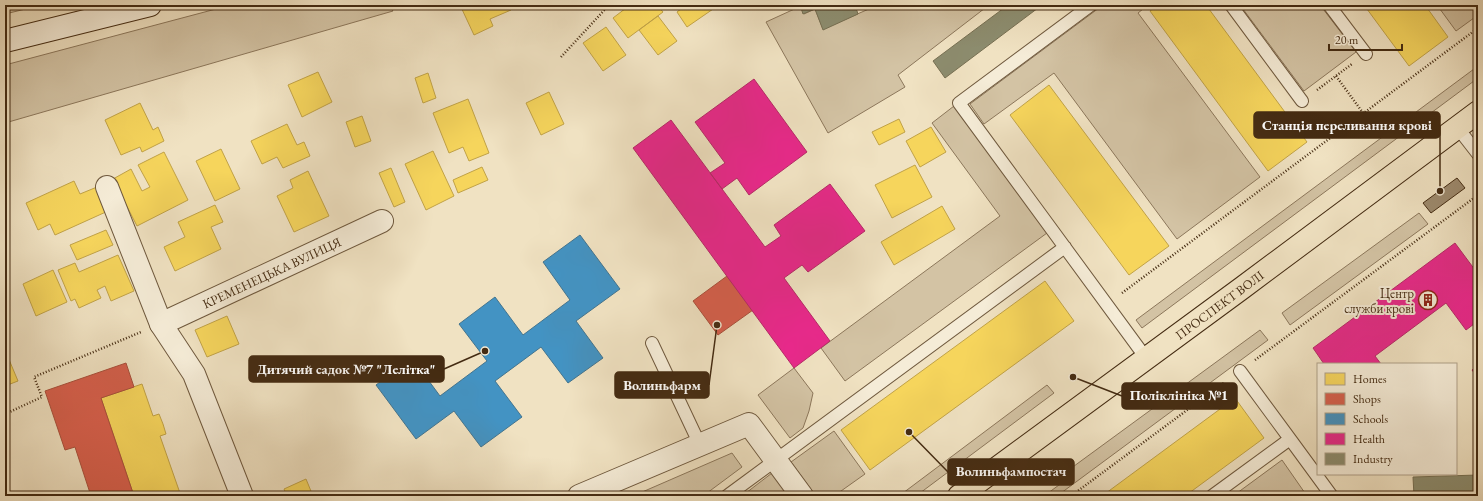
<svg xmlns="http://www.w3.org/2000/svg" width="1483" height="501" font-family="'EB Garamond',serif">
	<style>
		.green { fill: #d3c3a4; stroke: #8c775b }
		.homes { fill: #f6d55c; stroke: #c1a246 }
		.shops { fill: #d6604d; stroke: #aa503b }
		.schools { fill: #4393c3; stroke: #43748e }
		.health { fill: #e7298a; stroke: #b62a66 }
		.industry { fill: #8c8c6e; stroke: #766f52 }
		.building { fill: #9d8a6e; stroke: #442b12 }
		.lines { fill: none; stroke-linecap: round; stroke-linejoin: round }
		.lane-casing { stroke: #6f593e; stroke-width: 14 }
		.street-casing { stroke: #6f593e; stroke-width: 24 }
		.secondary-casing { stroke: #442b12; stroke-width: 24 }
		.primary-casing { stroke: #442b12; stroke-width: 24 }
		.path { stroke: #442b12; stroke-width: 2.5; stroke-dasharray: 1 2; stroke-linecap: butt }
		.lane { stroke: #f5ecd7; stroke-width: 12 }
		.street { stroke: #f5ecd7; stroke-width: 22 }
		.secondary { stroke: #f5ecd7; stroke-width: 22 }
		.primary { stroke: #f0e2c2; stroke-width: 22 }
		.labels { text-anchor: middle; stroke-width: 4; stroke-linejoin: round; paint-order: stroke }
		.street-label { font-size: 13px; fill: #442b12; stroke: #f5ecd7 }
		.poi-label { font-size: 13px; fill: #442b12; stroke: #f5ecd7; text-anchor: end }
		.leader { fill: none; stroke: #442b12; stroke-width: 1.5 }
		.callout-dot { fill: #442b12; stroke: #f5ecd7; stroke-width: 1.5 }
		.callout { fill: #442b12; stroke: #442b12; stroke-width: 1.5 }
		.callout-label { font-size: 14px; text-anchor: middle; font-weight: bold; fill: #fff }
	</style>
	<rect width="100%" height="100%" fill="#f0e2c2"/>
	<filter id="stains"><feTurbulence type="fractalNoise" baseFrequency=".005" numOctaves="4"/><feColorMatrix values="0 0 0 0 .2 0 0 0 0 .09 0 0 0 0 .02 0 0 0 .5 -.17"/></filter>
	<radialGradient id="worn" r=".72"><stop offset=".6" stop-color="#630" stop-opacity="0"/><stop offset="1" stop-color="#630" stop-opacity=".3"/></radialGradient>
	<path class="green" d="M5,5H42L5,14Z
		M231,5H389L393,11L5,123V65Z
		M878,5H989L898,75L905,87L828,133L766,22L801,6L804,14L815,9L823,29Z
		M1103,5H1148L1138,13L1260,177L1177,239L1054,73L984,124L970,104Z
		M1240,5H1320L1356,52L1304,91Z
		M1437,5H1478V15L1456,31Z
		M1478,66V78L1142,328L1136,320Z
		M954,106L1047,233L845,381L821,348L1000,216L932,123Z
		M1419,213L1428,224L1290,325L1282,313Z
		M1260,330L1268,340L1057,496H1044L1059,485L1055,480Z
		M794,368L813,393L809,411L803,428L790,438L758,395Z
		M1047,385L1054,393L916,496H899Z
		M834,431L865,474L834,496H816L791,462Z
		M732,453L742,467L703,496H633Z
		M1282,460L1307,496H1233Z
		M772,473L789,496H742Z"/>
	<path class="homes" d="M460,5H508L511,10L490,19L493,26L474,35Z
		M630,5H657L663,12L628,38L613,18Z
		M686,5H715L716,7L687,27L677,12Z
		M1158,5H1206L1307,142L1268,171L1150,11Z
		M1364,5H1425L1448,37L1409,66Z
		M658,16L677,41L658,55L639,30Z
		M606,27L626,55L603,71L583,43Z
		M318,72L332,102L302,117L288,85Z
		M428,73L436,98L423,103L415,78Z
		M1049,85L1169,246L1129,275L1010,115Z
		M549,92L564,124L541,135L526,103Z
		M468,99L489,153L469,161L463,147L449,153L433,113Z
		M140,103L153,130L158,127L164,141L142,152L140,147L121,155L105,120Z
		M362,116L371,141L355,147L346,122Z
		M899,119L905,132L879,145L872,132Z
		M287,124L297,145L304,142L310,156L283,168L277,157L262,164L251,141Z
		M931,127L946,152L920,167L906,141Z
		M221,149L240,189L215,201L196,161Z
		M433,151L454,196L426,210L405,164Z
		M164,152L188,200L137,226L113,179L131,169L142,191L150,187L138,165Z
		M915,165L932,197L892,218L875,185Z
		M482,167L488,180L458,193L453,180Z
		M391,168L405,202L394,207L379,173Z
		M308,171L329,216L294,232L277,196L293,188L290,180Z
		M74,181L80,194L97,187L108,211L55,235L50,224L38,230L26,203Z
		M215,205L223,222L211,227L221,249L175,271L164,247L185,237L178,222Z
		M942,206L955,229L894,265L881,242Z
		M106,230L113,245L77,260L70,245Z
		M118,255L134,291L111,301L105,286L97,290L101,298L79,308L75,299L71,301L58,270L75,263L79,272Z
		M53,270L67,302L36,316L23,284Z
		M1045,281L1074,321L870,470L841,430Z
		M227,316L239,344L207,357L195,330Z
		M5,350L18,381L5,386Z
		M142,384L153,416L159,414L163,424L166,434L160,436L181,496H134L101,398Z
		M1235,398L1264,438L1185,496H1102Z
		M306,479L313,496H287L284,489Z"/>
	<path class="shops" d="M727,276L753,310L718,335L693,301Z
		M126,363L134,387L101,398L134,496H91L75,447L65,450L45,391Z"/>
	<path class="schools" d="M580,235L620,289L576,321L603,358L568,383L541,347L495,381L522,417L481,447L454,411L416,439L376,385L412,358L440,396L487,361L459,324L495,297L523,335L570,300L543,262Z"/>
	<path class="health" d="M754,79L807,152L749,195L737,178L722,189L710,173L725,163L695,122Z
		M671,120L765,247L781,236L774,225L830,184L865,231L808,272L802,265L784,278L830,341L794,368L633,148Z
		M1455,243L1478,274V321L1466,330L1446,303L1375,356L1381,364H1324L1313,348Z
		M1478,365V378L1472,370Z"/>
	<path class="industry" d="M800,5H824L803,14Z
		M824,5H855L858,14L823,30L815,9Z
		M1008,5H1042L945,78L933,61Z
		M1478,475V496H1414L1413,477Z"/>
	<path class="building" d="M1457,178L1465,188L1431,213L1423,203Z"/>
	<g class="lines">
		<defs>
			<path id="lane" d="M1091,5L959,103L1146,358
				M1231,5L1302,101
				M1329,5L1366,54
				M1457,127L1478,154
				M652,343L700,445
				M1290,439L1331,495
				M727,496L1065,247
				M1212,496L1290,439L1240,371"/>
			<g id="street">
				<path d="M107,187L161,324L194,374L242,496"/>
				<path id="s1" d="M161,324L382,221"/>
				<path d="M579,496L749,424L802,496"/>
			</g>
			<path id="secondary" d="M5,41L150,5"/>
			<g id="primary">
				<path id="s2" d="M959,496L1242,288L1478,112"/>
			</g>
		</defs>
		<use href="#lane" class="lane-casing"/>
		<use href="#street" class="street-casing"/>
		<use href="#secondary" class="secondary-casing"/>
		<use href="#primary" class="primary-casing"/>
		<path class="path" d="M561,57L609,5
			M1336,76L1377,132
			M1317,90L1352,64
			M1122,293L1478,28
			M1255,360L1478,195
			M5,414L42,397L34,377L141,332
			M1071,496L1225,382"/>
		<use href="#lane" class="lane"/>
		<use href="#street" class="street"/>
		<use href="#secondary" class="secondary"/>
		<use href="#primary" class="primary"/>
	</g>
	<defs>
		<symbol id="building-ring" viewBox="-11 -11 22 22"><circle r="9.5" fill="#f5ecd7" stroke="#8f2418" stroke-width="1.5"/><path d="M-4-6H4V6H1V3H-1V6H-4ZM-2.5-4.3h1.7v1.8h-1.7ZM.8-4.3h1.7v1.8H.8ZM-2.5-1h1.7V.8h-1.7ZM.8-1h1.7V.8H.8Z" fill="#8f2418"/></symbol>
	</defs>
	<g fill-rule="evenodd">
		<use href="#building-ring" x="1417" y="289" width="22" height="22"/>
	</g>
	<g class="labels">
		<g class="street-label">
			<text dy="5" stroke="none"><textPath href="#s1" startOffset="122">КРЕМЕНЕЦЬКА ВУЛИЦЯ</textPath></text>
			<text dy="5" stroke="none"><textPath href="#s2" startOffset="323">ПРОСПЕКТ ВОЛІ</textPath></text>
		</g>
		<g class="poi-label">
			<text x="1414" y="298">Центр<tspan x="1414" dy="15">служби крові</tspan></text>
		</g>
	</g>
	<path class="leader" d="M1440 191L1440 125M485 351L444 369M717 325L709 385M1073 377L1122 396M909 432L948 472"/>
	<g class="callout-dot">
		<circle cx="1440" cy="191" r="4"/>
		<circle cx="485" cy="351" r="4"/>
		<circle cx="717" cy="325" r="4"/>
		<circle cx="1073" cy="377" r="4"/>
		<circle cx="909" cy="432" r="4"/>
	</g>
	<g class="callout">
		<rect x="1254" y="112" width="186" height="26" rx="4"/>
		<rect x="249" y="356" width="195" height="26" rx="4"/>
		<rect x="615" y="372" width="94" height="26" rx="4"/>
		<rect x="1122" y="383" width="115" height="26" rx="4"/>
		<rect x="948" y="459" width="126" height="26" rx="4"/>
	</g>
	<g class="callout-label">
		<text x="1347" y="130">Станція переливання крові</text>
		<text x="346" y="374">Дитячий садок №7 "Лелітка"</text>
		<text x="662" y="390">Волиньфарм</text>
		<text x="1179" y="400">Поліклініка №1</text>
		<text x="1011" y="476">Волиньфампостач</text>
	</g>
	<rect width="1483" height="501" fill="none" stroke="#f0e2c2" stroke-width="20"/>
	<rect x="6" y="6" width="1471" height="489" fill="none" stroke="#442b12" stroke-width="2"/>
	<rect x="10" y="10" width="1463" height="481" fill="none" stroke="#442b12"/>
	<rect x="1317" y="363" width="140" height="112" fill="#f5ecd7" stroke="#ae9f88"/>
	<rect x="1325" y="373" width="20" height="12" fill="#f6d55c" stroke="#ae9f88"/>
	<text x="1353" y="383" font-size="12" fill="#442b12">Homes</text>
	<rect x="1325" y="393" width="20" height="12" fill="#d6604d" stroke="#ae9f88"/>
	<text x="1353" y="403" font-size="12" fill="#442b12">Shops</text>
	<rect x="1325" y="413" width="20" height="12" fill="#4393c3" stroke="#ae9f88"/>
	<text x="1353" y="423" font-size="12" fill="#442b12">Schools</text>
	<rect x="1325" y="433" width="20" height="12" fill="#e7298a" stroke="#ae9f88"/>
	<text x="1353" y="443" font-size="12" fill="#442b12">Health</text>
	<rect x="1325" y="453" width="20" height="12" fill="#8c8c6e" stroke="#ae9f88"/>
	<text x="1353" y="463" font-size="12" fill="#442b12">Industry</text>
	<path d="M1329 44v6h73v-6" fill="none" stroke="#442b12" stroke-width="2"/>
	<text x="1335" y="44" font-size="12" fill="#442b12" stroke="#f5ecd7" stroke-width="3" paint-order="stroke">20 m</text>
	<rect width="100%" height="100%" filter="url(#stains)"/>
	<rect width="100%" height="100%" fill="url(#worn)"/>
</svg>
